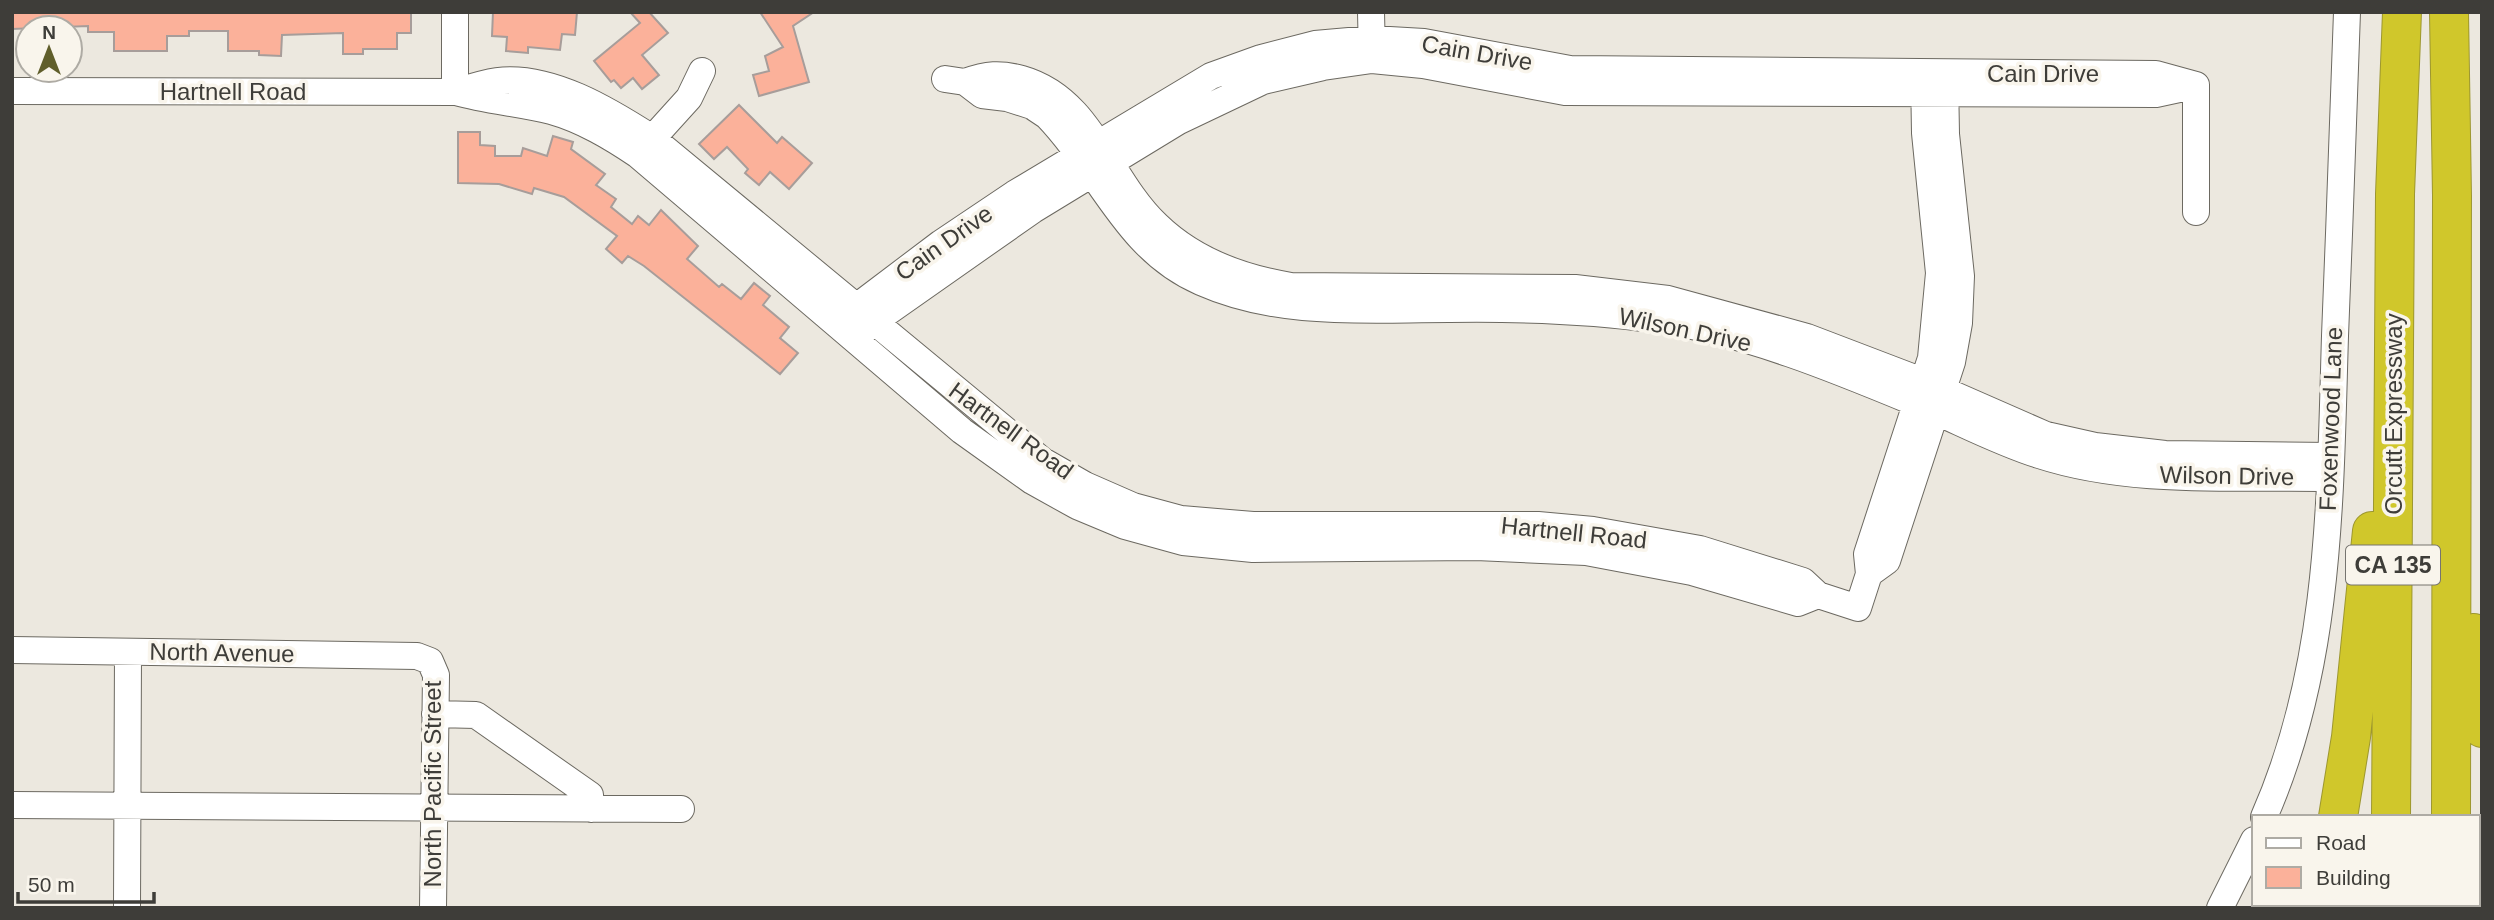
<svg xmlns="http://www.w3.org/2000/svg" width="2494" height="920" font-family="Arial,sans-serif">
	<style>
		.building { fill: #fbb19a; stroke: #a79d9a; stroke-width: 2 }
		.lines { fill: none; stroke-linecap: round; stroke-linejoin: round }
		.minor-casing { stroke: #6c6961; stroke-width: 28 }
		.highway-casing { stroke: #9d9730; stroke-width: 40 }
		.minor { stroke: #fff; stroke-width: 26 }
		.highway { stroke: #d0c72b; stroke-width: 38 }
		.labels { text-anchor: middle; stroke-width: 7; stroke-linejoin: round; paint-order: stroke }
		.shield { fill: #f9f5ec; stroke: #76746f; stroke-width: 2 }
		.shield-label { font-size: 23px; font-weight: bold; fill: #3e3d39 }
		.street-label { font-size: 24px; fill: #3e3d39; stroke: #f9f5ec }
	</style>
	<rect width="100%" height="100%" fill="#ece8df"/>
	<path class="building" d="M12,12H411V33H397V49H363V54H343V33L282,35L281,56L259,55V51H228V31H189V36H167V51H114V32H88V26L12,29Z
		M493,12H577L575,35L562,34L560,50L528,47V53L506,51L507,37L492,36Z
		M630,12H649L668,33L642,55L659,75L642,89L633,78L621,88L614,80L611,82L594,61L640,23Z
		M760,12H814L793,26L809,82L759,96L753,75L769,71L765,56L783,47Z
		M739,105L777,143L782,137L812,163L789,189L770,172L759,185L745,173L748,169L727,147L714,159L699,144Z
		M458,132H480V145L495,146V156H521L523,148L547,156L553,136L573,142L571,149L605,174L596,185L616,199L611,207L632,224L638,216L649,225L661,210L698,246L687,259L719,287L722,284L741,299L754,283L770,296L763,305L789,327L780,338L798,353L780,374L644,266L628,256L622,263L606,249L617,236L564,197L534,188L532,194L499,184L458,183Z"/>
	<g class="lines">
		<defs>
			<path id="minor" d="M1371,12L1372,56
				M945,79L965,82L982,95L1007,98L1032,106L1047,116C1100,171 1126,250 1201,282C1280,317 1364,309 1449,309C1519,308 1588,310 1658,320C1747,333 1834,369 1916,403C1957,420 1997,442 2039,455C2131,485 2234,476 2330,478
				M965,82C987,74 1000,73 1022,79C1092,99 1108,179 1157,225C1194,261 1242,278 1291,286L1575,288L1668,299L1807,337L1925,382L2046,435L2095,446L2165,454L2331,456
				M12,91L455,92C468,88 483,83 497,81C550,74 610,111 652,138L1043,461L1085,485L1133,506L1181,519L1253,525H1538L1593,530L1700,549L1803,581L1818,595L1858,608L1869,574L1867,554L1931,358L1939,273L1925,133L1924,74
				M455,92V12
				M456,92C488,101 520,103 551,111C583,120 611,137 638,155L962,431L1032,481L1077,506L1125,526L1183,542L1253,549L1476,547L1586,552L1692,572L1798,603L1818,595
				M641,151L689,98L702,71
				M2196,212V85
				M843,321L855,308L941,243L1014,194L1211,76L1261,58L1315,44L1372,39L1424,42L1570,69L2156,74L2196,85
				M862,333L872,323L1033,210L1179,121L1263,81L1323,67L1372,60L1423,65L1565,92L2156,94L2193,86
				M1869,574L1887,561L1952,362L1959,323L1961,276L1946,134L1945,78
				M12,650L417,656L430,661L436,675L433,908
				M435,714L476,715L590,795L591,809
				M12,805L681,809
				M2264,817C2331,665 2330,499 2335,336C2339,228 2344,120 2347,12
				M127,908L128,652
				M2220,908L2254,840"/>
			<path id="highway" d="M2449,12L2452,196L2451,817
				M2474,633L2482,728
				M2338,817L2351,737L2372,531
				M2391,817L2395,194L2402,12
				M2319,908L2320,904
				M2391,908V904
				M2451,908V904"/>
		</defs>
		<use href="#minor" class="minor-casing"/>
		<use href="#highway" class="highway-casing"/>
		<use href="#minor" class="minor"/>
		<use href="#highway" class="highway"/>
	</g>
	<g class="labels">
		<rect class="shield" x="2346" y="545.5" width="94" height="39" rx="5"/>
		<g class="shield-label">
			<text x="2393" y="573">CA 135</text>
		</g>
		<g class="street-label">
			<text transform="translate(1477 53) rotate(10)" y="8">Cain Drive</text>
			<text x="2043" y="82">Cain Drive</text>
			<text x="233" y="100">Hartnell Road</text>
			<text transform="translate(944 243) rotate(-35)" y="8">Cain Drive</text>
			<text transform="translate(1685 330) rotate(12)" y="8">Wilson Drive</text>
			<text transform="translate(2394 414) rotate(-90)" y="8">Orcutt Expressway</text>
			<text transform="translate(2331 419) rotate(-88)" y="8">Foxenwood Lane</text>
			<text transform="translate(1011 431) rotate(36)" y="8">Hartnell Road</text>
			<text transform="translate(2227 476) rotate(1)" y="8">Wilson Drive</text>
			<text transform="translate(1574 533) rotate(6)" y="8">Hartnell Road</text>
			<text transform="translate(222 653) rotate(1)" y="8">North Avenue</text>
			<text transform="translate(433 784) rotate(-90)" y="8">North Pacific Street</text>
		</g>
	</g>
	<rect width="2494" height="920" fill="none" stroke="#3e3d39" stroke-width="28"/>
	<rect x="2252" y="815" width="228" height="91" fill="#f9f5ec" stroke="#aeaba4" stroke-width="2"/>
	<rect x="2266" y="838" width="35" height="10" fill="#ffffff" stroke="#aeaba4" stroke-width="2"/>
	<text x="2316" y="850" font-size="21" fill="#3e3d39">Road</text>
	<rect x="2266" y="867" width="35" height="21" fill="#fbb19a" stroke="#aeaba4" stroke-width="2"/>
	<text x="2316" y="885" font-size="21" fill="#3e3d39">Building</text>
	<g transform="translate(49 49)"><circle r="33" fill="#f9f5ec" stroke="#aeaba4" stroke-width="2"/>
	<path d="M0-5L12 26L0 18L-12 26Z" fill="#605e2b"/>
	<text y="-10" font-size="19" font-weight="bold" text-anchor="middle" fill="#3e3d39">N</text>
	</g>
	<path d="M18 892v10h136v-10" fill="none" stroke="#3e3d39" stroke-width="3.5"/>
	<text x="28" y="892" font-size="21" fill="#3e3d39" stroke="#f9f5ec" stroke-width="5" paint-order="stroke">50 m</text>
</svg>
